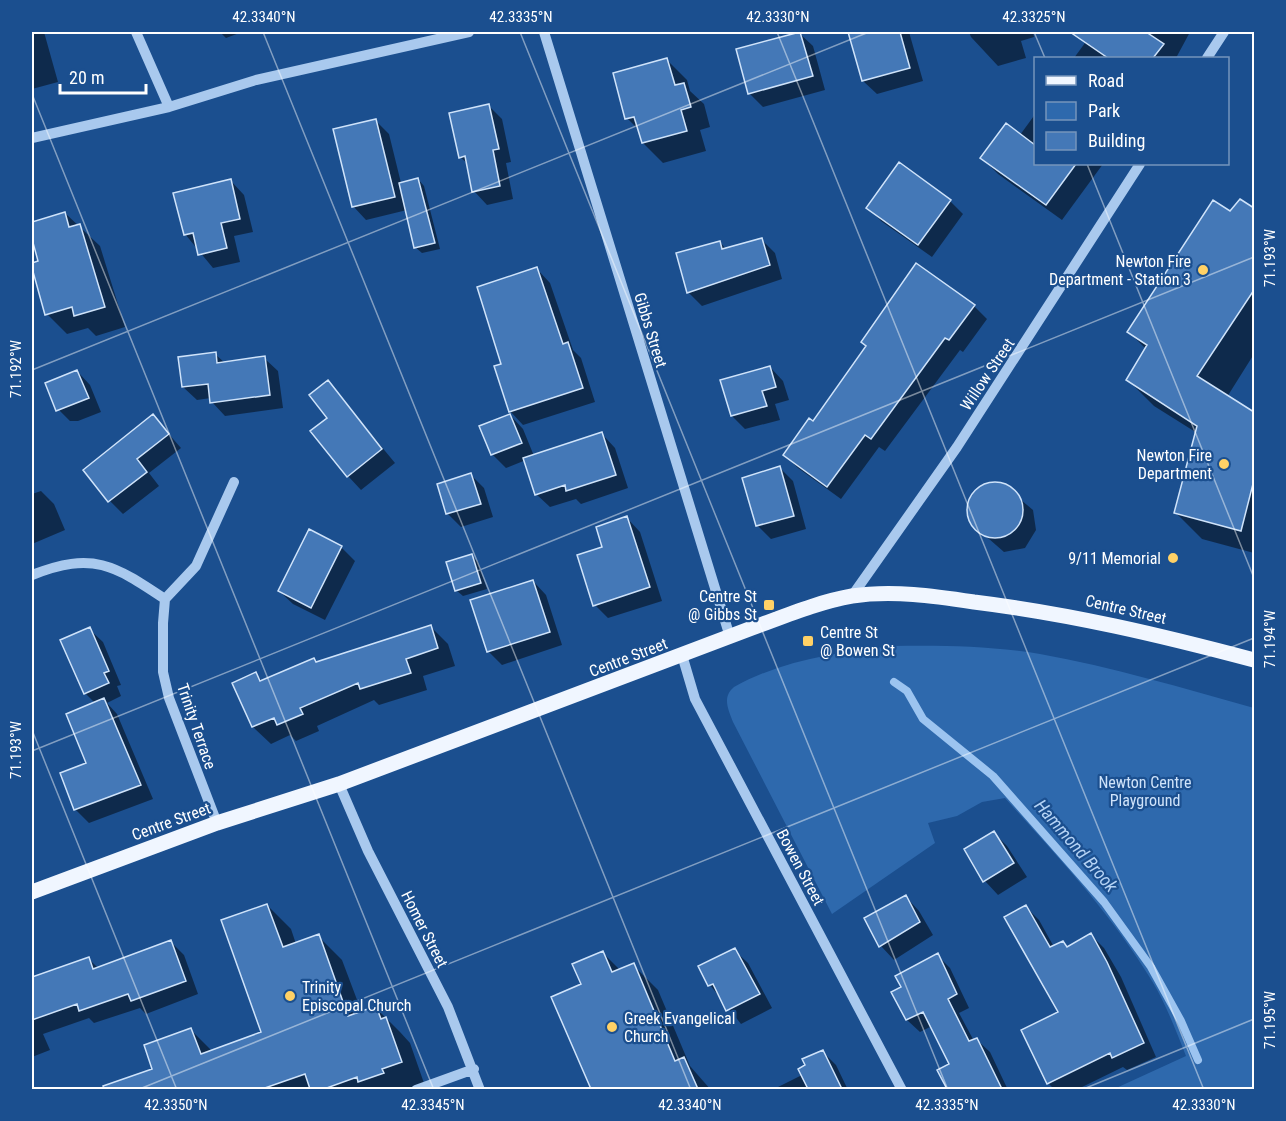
<svg xmlns="http://www.w3.org/2000/svg" width="1286" height="1121" font-family="'Roboto Condensed',sans-serif">
	<style>
		.green { fill: #2e69ad }
		.shadow { fill: #0007 }
		.lines { fill: none; stroke-linecap: round; stroke-linejoin: round }
		.stream { stroke: #9cc4f0; stroke-width: 8 }
		.building { fill: #4478b7; stroke: #cfe3fa; stroke-width: 1.5 }
		.minor { stroke: #a9c9ee; stroke-width: 10 }
		.major { stroke: #f0f6ff; stroke-width: 15 }
		.ticks { fill: none; stroke: #fff; stroke-width: 1.5; stroke-opacity: 0.45 }
		.poi-dot { fill: #ffd166; stroke: #1b4f8f; stroke-width: 2 }
		.labels { text-anchor: middle; stroke-width: 4.5; stroke-linejoin: round; paint-order: stroke }
		.poi-label { font-size: 16px; fill: #fff; stroke: #1b4f8f; text-anchor: end }
		.street-label { font-size: 16px; fill: #fff; stroke: #1b4f8f }
		.park-label { font-size: 16px; fill: #cfe3fa; stroke: #1b4f8f }
		.water-label { font-size: 18px; font-style: italic; fill: #b5d3f5; stroke: #1b4f8f }
		.neatline { fill: none; stroke: #fff; stroke-width: 2 }
		.ticks-label { font-size: 15px; text-anchor: middle; fill: #fff }
	</style>
	<rect width="100%" height="100%" fill="#1b4f8f"/>
	<path class="green" d="M893,646C941,645 992,646 1040,654C1112,667 1183,688 1254,708V1089H1114L1186,1056C1176,1031 1166,1004 1152,981C1111,913 1057,856 1005,798L982,802L957,816L928,823L935,843L832,914L733,722C728,709 722,697 734,687C782,660 839,652 893,646Z"/>
	<path class="shadow" d="M32,32H44L58,82L32,89Z
		M220,32H242L226,38Z
		M849,32H909L923,81L877,94L863,81Z
		M969,32H1033L1034,37L1021,41L1026,58L998,66L971,37Z
		M1093,32H1190L1176,58H1074Z
		M799,33L813,46L825,90L763,107L750,94L738,50Z
		M667,60L687,80L690,91L704,104L710,127L700,130L706,151L663,163L643,143L640,131L627,118Z
		M489,106L502,119L511,162L506,163L513,199L487,205L474,191L468,164L460,157Z
		M1036,113V164H1103L1062,220L998,174L982,158L1020,135Z
		M376,121L389,134L401,183L418,179L424,186L440,249L422,253L415,247L407,210L366,220L353,206Z
		M231,181L244,195L253,232L234,236L240,262L213,268L185,234Z
		M950,201L963,214L932,257L881,221L868,207Z
		M1240,201L1254,210V354L1227,397L1254,413V553L1202,539L1175,512L1197,433L1154,406L1128,380L1146,349L1129,332Z
		M65,213L100,246L125,327L96,336L88,328L67,334L47,314L32,223Z
		M761,239L775,253L782,279L702,306L688,292L720,242L726,249Z
		M537,269L550,283L573,350L581,358L595,402L523,425L510,411L503,365Z
		M974,306L987,319L963,352L960,350L885,451L879,447L841,499L798,468L785,455L814,423L868,346Z
		M215,354L225,363L264,358L278,371L283,408L225,416L212,402L211,398L197,400L183,387Z
		M770,367L783,381L789,400L775,404L780,420L745,429L732,416Z
		M77,371L90,385L101,412L78,421H70L56,407Z
		M328,382L395,463L361,490L348,476L329,418Z
		M510,415L523,429L534,456L602,434L615,448L628,488L581,504L576,499L550,507L536,494L526,460L506,468L492,454Z
		M153,416L181,448L149,473L159,486L123,514L110,501Z
		M780,468L793,481L806,529L771,539L757,525Z
		M471,475L484,488L493,517L461,527L448,514L439,485Z
		M1001,483L1033,510L1036,530L1025,548L1004,552L973,525L968,505L980,487Z
		M41,491L54,504L65,530L32,544V494Z
		M627,518L640,532L662,601L608,618L595,605L604,548Z
		M309,531L341,547L355,561L325,620L293,604L279,591Z
		M472,556L478,562L487,589L463,596L456,590Z
		M533,581L546,595L562,645L502,665L488,651Z
		M431,627L448,644L455,666L423,676L427,690L379,705L374,700L317,726L319,731L296,741L290,735L271,744L253,727L234,684L256,674L263,682L314,660L318,663Z
		M89,629L103,642L121,685L117,686L121,696L107,703L117,714L153,799L89,823L75,809L88,764L96,704L85,693Z
		M994,833L1007,846L1027,877L998,895L985,881L966,850Z
		M906,897L919,911L933,935L894,960L881,946L866,919Z
		M267,905L291,929L296,944L318,936L342,960L362,1013L376,1008L400,1032L410,1043L425,1086L416,1090H132L146,1084L154,1070L191,1030L212,1051L263,1033Z
		M1026,907L1039,920L1054,947L1068,948L1091,935L1104,948L1121,977L1156,1057L1127,1070L1123,1067L1076,1090H1055L1048,1083L1060,1012Z
		M171,942L184,955L198,994L146,1014L140,1008L94,1023L89,1018L43,1034L50,1050L32,1057V983L88,958L99,969Z
		M734,950L748,963L772,1008L741,1024L710,985Z
		M602,952L620,970L633,965L658,990L690,1066L711,1090H592L553,997L583,985Z
		M937,955L950,968L969,1008L959,1013L974,1041L977,1040L990,1052L1008,1090H949L939,1070L951,1065L932,1026L920,1032L907,1020L893,993L903,988Z
		M822,1051L836,1065L848,1090H779L778,1087L802,1075Z"/>
	<g class="lines">
		<path class="stream" d="M894,682L907,691L923,719L993,776L1104,902L1151,967L1181,1021L1198,1060"/>
	</g>
	<path class="building" d="M800,32L813,76L748,94L736,49Z
		M848,32H900L910,68L862,81Z
		M1070,32H1146L1164,44L1153,58H1108Z
		M667,58L675,85L684,83L691,107L681,110L687,131L642,143L634,117L625,119L613,73Z
		M489,104L499,149L493,150L500,186L472,192L465,156L459,158L449,113Z
		M376,119L395,197L352,207L333,129Z
		M1006,123L1035,145V164H1076L1046,205L980,158Z
		M899,162L951,200L918,245L866,208Z
		M418,178L435,243L414,248L399,183Z
		M231,179L240,219L221,223L227,248L198,255L193,233L184,235L173,193Z
		M1240,199L1254,208V290L1197,376L1254,412V480L1241,531L1174,513L1197,426L1126,380L1147,345L1127,332L1213,200L1230,211Z
		M65,212L69,227L80,224L105,307L74,316L72,307L45,315L32,268V263L38,261L32,239V222Z
		M762,238L770,265L687,293L676,253L720,241L722,249Z
		M916,263L975,305L949,340L945,338L871,439L865,435L827,487L783,455L809,418L813,421L866,346L861,342Z
		M537,267L563,344L568,342L583,388L509,412L494,366L501,364L477,287Z
		M216,352L217,363L265,356L270,395L210,403L208,384L182,387L178,357Z
		M770,366L776,387L762,391L767,406L731,416L720,380Z
		M77,370L89,398L56,411L45,383Z
		M328,380L382,449L347,477L310,431L327,418L309,395Z
		M153,414L169,434L137,459L147,472L108,502L83,470Z
		M510,414L522,443L491,455L479,426Z
		M602,432L616,475L566,491L565,485L535,495L523,458Z
		M780,466L794,516L756,526L742,478Z
		M471,473L481,504L446,514L437,484Z
		M967 510a28 28 0 1 1 56 0a28 28 0 1 1-56 0Z
		M627,516L650,587L593,606L577,555L602,547L596,527Z
		M309,529L342,546L311,608L278,591Z
		M472,554L481,583L455,591L446,562Z
		M533,580L550,632L487,652L470,600Z
		M431,625L438,648L406,659L411,673L360,689L358,683L300,708L303,714L277,725L274,718L252,727L232,683L256,672L260,681L314,658L316,662Z
		M90,627L109,671L104,673L109,683L84,694L60,640Z
		M104,698L141,785L74,810L60,773L86,763L66,714Z
		M994,831L1014,863L983,882L964,849Z
		M906,895L920,922L879,947L864,918Z
		M267,904L283,947L319,934L348,1016L376,1006L381,1019L386,1017L402,1062L382,1069L384,1073L358,1082L357,1077L324,1089H310L305,1074L262,1089H104L103,1086L152,1069L144,1045L191,1028L201,1054L261,1032L221,920Z
		M1026,905L1050,947L1063,941L1067,947L1091,933L1107,962L1144,1043L1112,1058L1110,1053L1047,1084L1021,1030L1058,1012L1004,917Z
		M171,940L186,981L131,1001L128,994L79,1011L77,1004L32,1020V977L89,957L93,969Z
		M735,948L760,994L726,1011L713,984L708,986L698,966Z
		M603,951L612,972L634,963L675,1061L684,1057L698,1089H591L551,997L581,984L572,964Z
		M938,953L957,994L948,999L969,1041L977,1038L1002,1089H947L937,1070L949,1064L923,1012L906,1020L891,992L901,987L895,976Z
		M823,1050L842,1089H808L798,1069L805,1065L802,1059Z"/>
	<g class="lines">
		<path class="minor" d="M136,32L169,107
			M544,32L730,637
			M1207,58L1224,32
			M32,138L169,107L256,80L469,32
			M32,575C93,551 114,565 165,599
			M852,596L957,447L1140,164
			M682,655L695,699L902,1090
			M339,784L368,851L448,1007L480,1090
			M217,823L169,698L163,672V623L165,599L196,566L234,482
			M416,1090L474,1069"/>
		<path class="major" d="M32,892L217,823L339,784L752,628C785,616 818,602 852,596C893,590 934,596 974,602C1071,614 1160,635 1254,660"/>
	</g>
	<path class="ticks" d="M263,32L691,1090M520,32L948,1090M777,32L1204,1090M1034,32L1045,58M32,94L434,1090M1087,164L1254,578M32,370L869,32M32,730L177,1090M32,751L1254,257M137,1090L1254,638M1081,1090L1254,1019"/>
	<g class="poi-dot">
		<circle cx="1203" cy="270" r="6"/>
		<circle cx="1224" cy="464" r="6"/>
		<circle cx="1173" cy="558" r="6"/>
		<rect x="763" y="599" width="12" height="12" rx="3"/>
		<rect x="802" y="635" width="12" height="12" rx="3"/>
		<circle cx="290" cy="996" r="6"/>
		<circle cx="612" cy="1027" r="6"/>
	</g>
	<g class="labels">
		<g class="poi-label">
			<text x="1191" y="267">Newton Fire<tspan x="1191" dy="18">Department - Station 3</tspan></text>
			<text x="1212" y="461">Newton Fire<tspan x="1212" dy="18">Department</tspan></text>
			<text x="1161" y="564">9/11 Memorial</text>
			<text x="757" y="602">Centre St<tspan x="757" dy="18">@ Gibbs St</tspan></text>
			<text x="820" y="638" text-anchor="start">Centre St<tspan x="820" dy="18">@ Bowen St</tspan></text>
			<text x="302" y="993" text-anchor="start">Trinity<tspan x="302" dy="18">Episcopal Church</tspan></text>
			<text x="624" y="1024" text-anchor="start">Greek Evangelical<tspan x="624" dy="18">Church</tspan></text>
		</g>
		<g class="street-label">
			<text transform="translate(651 330) rotate(73)" y="6">Gibbs Street</text>
			<text transform="translate(987 374) rotate(-56)" y="6">Willow Street</text>
			<text transform="translate(1126 609) rotate(13)" y="6">Centre Street</text>
			<text transform="translate(628 657) rotate(-21)" y="6">Centre Street</text>
			<text transform="translate(197 726) rotate(71)" y="6">Trinity Terrace</text>
			<text transform="translate(171 821) rotate(-20)" y="6">Centre Street</text>
			<text transform="translate(801 867) rotate(62)" y="6">Bowen Street</text>
			<text transform="translate(425 929) rotate(63)" y="6">Homer Street</text>
		</g>
		<g class="park-label">
			<text x="1145" y="788">Newton Centre<tspan x="1145" dy="18">Playground</tspan></text>
		</g>
		<g class="water-label">
			<text transform="translate(1076 846) rotate(49)" y="6">Hammond Brook</text>
		</g>
	</g>
	<rect width="1286" height="1121" fill="none" stroke="#1b4f8f" stroke-width="66"/>
	<rect x="1034" y="57" width="195" height="108" fill="#1b4f8f" stroke="#7695bc" stroke-width="1.5"/>
	<rect x="1046" y="76" width="30" height="9" fill="#f0f6ff" stroke="#7695bc" stroke-width="1.5"/>
	<text x="1088" y="87" font-size="18" fill="#ffffff">Road</text>
	<rect x="1046" y="102" width="30" height="18" fill="#2e69ad" stroke="#7695bc" stroke-width="1.5"/>
	<text x="1088" y="117" font-size="18" fill="#ffffff">Park</text>
	<rect x="1046" y="132" width="30" height="18" fill="#4478b7" stroke="#7695bc" stroke-width="1.5"/>
	<text x="1088" y="147" font-size="18" fill="#ffffff">Building</text>
	<path d="M60 84v9h86v-9" fill="none" stroke="#ffffff" stroke-width="3"/>
	<text x="69" y="84" font-size="18" fill="#ffffff" stroke="#1b4f8f" stroke-width="4.5" paint-order="stroke">20 m</text>
	<rect x="33" y="33" width="1220" height="1055" class="neatline"/>
	<g class="ticks-label">
		<text x="264" y="22">42.3340°N</text>
		<text x="521" y="22">42.3335°N</text>
		<text x="778" y="22">42.3330°N</text>
		<text x="1034" y="22">42.3325°N</text>
		<text transform="translate(1270 258) rotate(-90)" y="5">71.193°W</text>
		<text transform="translate(16 369) rotate(-90)" y="5">71.192°W</text>
		<text transform="translate(1270 639) rotate(-90)" y="5">71.194°W</text>
		<text transform="translate(16 750) rotate(-90)" y="5">71.193°W</text>
		<text transform="translate(1270 1020) rotate(-90)" y="5">71.195°W</text>
		<text x="176" y="1110">42.3350°N</text>
		<text x="433" y="1110">42.3345°N</text>
		<text x="690" y="1110">42.3340°N</text>
		<text x="947" y="1110">42.3335°N</text>
		<text x="1204" y="1110">42.3330°N</text>
	</g>
</svg>
